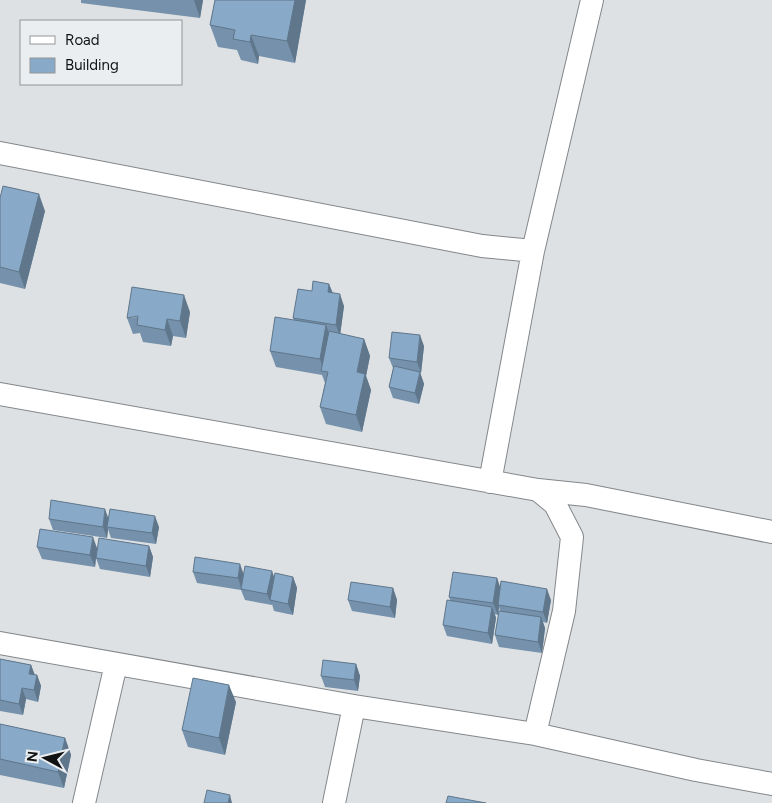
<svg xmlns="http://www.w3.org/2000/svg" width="772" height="803" font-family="Figtree,sans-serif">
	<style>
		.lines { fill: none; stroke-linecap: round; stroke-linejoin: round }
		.minor-casing { stroke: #84878a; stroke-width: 24 }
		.minor { stroke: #fff; stroke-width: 22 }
		.wall { fill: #7591ab }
		.shaded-wall { fill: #5f768b }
		.building { fill: #88a9c7; stroke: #5f768b }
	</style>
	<rect width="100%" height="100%" fill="#dde1e4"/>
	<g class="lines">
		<defs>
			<path id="minor" d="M0,153L482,246L533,251
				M0,394L538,490L586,495L772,532
				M490,482L533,251L592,0
				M0,643L354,706L535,734L696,770L772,784
				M535,734L564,611L572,537L555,504L538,490
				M84,803L116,664
				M334,803L354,706"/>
		</defs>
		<use href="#minor" class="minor-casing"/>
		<use href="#minor" class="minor"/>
	</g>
	<path class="wall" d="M81,0H203L200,18L81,3Z
		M215,0H306L295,63L259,56L258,64L241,60L237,50L218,47L210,25Z
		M0,198L45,211L25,289L0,283Z
		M329,284L333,293L344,306L340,334L364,339L370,356L366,376L371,390L362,432L326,424L320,407L325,383L322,375L276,367L270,351L294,320L293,318L312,291Z
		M190,312L186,338L173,336L171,346L143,342L140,333L133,334L127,318Z
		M424,346L421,373H420L424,384L419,404L393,398L389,387L393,368L389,358Z
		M109,518L159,527L156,544L111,538L108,529L107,538L53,530L49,519Z
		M149,546L153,557L150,577L100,569L96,558L95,567L42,559L37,547L97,548Z
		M193,572L244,574L274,578L293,577L297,588L293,615L274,611L272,604V605L245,600L241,590L197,583Z
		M497,578L500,587L551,600L547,623L543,622L545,628L542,653L499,647L495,635L500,611L499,607L498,615L495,614L496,618L492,644L447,636L443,625L450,600L449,597Z
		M393,588L397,600L395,618L352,611L348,600Z
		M0,659L31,665L35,675H37L41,686L38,702L26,699L23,715L0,711Z
		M356,664L360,676L358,691L325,687L321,676Z
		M236,702L225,755L188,747L182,730Z
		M0,724L65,738L71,755L64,788L0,775Z"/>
	<path class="shaded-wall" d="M194,0H203L200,18Z
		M295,0H306L295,63L287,41Z
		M251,35L259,56L258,64L250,42Z
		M39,194L45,211L25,289L19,272Z
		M329,284L333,295L328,292Z
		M340,294L344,306L340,336L336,325Z
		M184,295L190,312L186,338L180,321Z
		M167,319L173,336L171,346L165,330Z
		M326,325L332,341L324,372L320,359Z
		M420,335L424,346L421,373L417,362Z
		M364,339L370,356L366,376L371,390L362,432L356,415L357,372Z
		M420,372L424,384L419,404L415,393Z
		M105,509L109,520L107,527L108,529L107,538L103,527Z
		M155,516L159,527L156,544L152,533Z
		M93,537L97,548L95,567L90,555Z
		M149,546L153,557L150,577L146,566Z
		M240,564L244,575L242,590L238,578Z
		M272,571L276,582L270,600L272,605L267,594Z
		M293,577L297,588L293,615L288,604Z
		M497,578L501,590L498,605L499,607L498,615L493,603Z
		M393,588L397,600L395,618L390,607Z
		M547,589L551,600L547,623L543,612Z
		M492,607L496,618L492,644L488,633Z
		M541,617L545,628L542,653L538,642Z
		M356,664L360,676L358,691L354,680Z
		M31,665L35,676L29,674Z
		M37,675L41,686L38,702L34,690Z
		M229,685L236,702L225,755L219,738Z
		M22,688L26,699L23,715L19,704Z
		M65,738L71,755L64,788L58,772Z
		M230,795L232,803H228Z"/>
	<path class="building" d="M215,0H295L287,41L251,35L250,42L233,39L235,30L210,25Z
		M3,186L39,194L19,272L0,267V198Z
		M313,281L329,284L328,292L340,294L336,325L293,318L298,289L312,291Z
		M132,287L184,295L180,321L167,319L165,330L137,325L138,316L127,318Z
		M275,317L326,325L320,359L270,351Z
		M329,331L364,339L357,372L365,374L356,415L320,407L328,372L321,371Z
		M392,332L420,335L417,362L389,358Z
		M394,366L420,372L415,393L389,387Z
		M51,500L105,509L103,527L49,519Z
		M110,509L155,516L152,533L107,527Z
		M40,529L93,537L90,555L37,547Z
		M99,538L149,546L146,566L96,558Z
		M195,557L240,564L238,578L193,572Z
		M245,566L272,571L267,594L241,589Z
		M453,572L497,578L493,603L449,597Z
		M275,573L293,577L288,604L270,600Z
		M501,581L547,589L543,612L498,605Z
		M351,582L393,588L390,607L348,600Z
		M447,600L492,607L488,633L443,625Z
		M499,611L541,617L538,642L495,635Z
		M0,659L31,665L29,674L37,675L34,690L22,688L19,704L0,700Z
		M323,660L356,664L354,680L321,676Z
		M193,678L229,685L219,738L182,730Z
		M0,724L65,738L58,772L0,759Z
		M207,790L230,795L228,803H204Z
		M448,796L486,803H446Z"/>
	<rect x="20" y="20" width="162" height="65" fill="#ebeef1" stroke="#939698"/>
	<rect x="30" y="36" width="25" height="8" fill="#ffffff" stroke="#939698"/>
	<text x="65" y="45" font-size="15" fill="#101213">Road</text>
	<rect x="30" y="58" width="25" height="15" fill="#88a9c7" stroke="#939698"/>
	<text x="65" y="70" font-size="15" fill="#101213">Building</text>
	<g transform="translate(45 758) rotate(277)" stroke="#ebeef1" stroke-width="4" paint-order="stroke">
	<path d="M0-4L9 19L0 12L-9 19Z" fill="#101213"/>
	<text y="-8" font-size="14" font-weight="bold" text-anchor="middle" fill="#101213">N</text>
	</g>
</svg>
